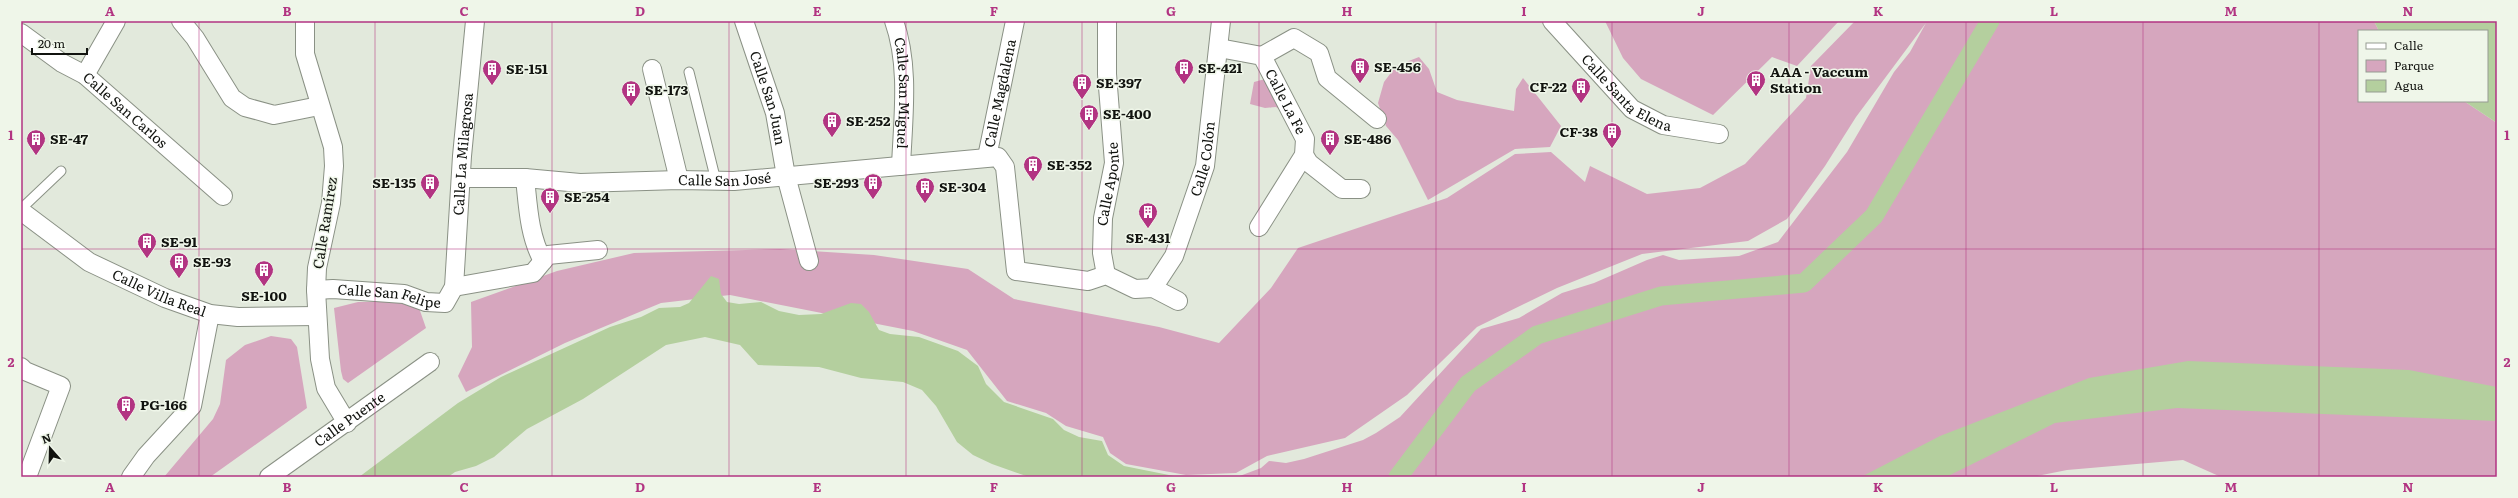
<svg xmlns="http://www.w3.org/2000/svg" width="2518" height="498" font-family="Literata,serif">
	<style>
		.green { fill: #d6a6be }
		.water { fill: #b4cf9e }
		.lines { fill: none; stroke-linecap: round; stroke-linejoin: round }
		.canal { stroke: #b4cf9e; stroke-width: 19 }
		.service-casing { stroke: #8a9185; stroke-width: 11 }
		.minor-casing { stroke: #8a9185; stroke-width: 20 }
		.service { stroke: #fff; stroke-width: 9 }
		.minor { stroke: #fff; stroke-width: 18 }
		.grid { fill: none; stroke: #b23482; stroke-width: 1; stroke-opacity: 0.55 }
		.labels { text-anchor: middle; stroke-width: 3; stroke-linejoin: round; paint-order: stroke }
		.poi-label { font-size: 14px; font-weight: bold; fill: #11130f; stroke: #eff6e9; text-anchor: start }
		.street-label { font-size: 14px; fill: #11130f; stroke: #eff6e9 }
		.neatline { fill: none; stroke: #b23482; stroke-width: 1.5 }
		.grid-label { font-size: 13px; text-anchor: middle; font-weight: bold; fill: #b23482 }
	</style>
	<rect width="100%" height="100%" fill="#e2e9dc"/>
	<path class="green" d="M1605,21H1839L1797,66L1772,57L1713,115L1641,79L1623,58Z
		M1855,21H2374L2379,31H2359V101H2464L2497,123V477H2221L2183,460L2067,470L2032,477H1237L1261,468L1269,461L1286,463L1304,459L1363,440L1376,433L1400,417L1481,329L1519,318L1562,293L1594,283L1647,260L1663,255L1679,260L1739,256L1778,242L1847,152L1894,72L1910,52L1926,23L1856,117L1825,166L1787,219L1748,241L1642,254L1557,288L1477,327L1407,395L1345,438L1267,456L1236,473L1186,475L1126,464L1110,453L1103,437L1066,426L1046,413L1007,401L967,350L913,331L730,295L661,303L565,343L466,392L458,376L472,347L471,302L557,271L634,253L780,249L874,255L968,269L1014,299L1159,327L1219,343L1271,288L1298,248L1447,198L1515,154L1551,152L1585,182L1590,166L1647,194L1700,188L1745,164L1806,98L1811,66Z
		M1419,57L1429,69L1437,92L1457,100L1514,111L1516,89L1523,78L1561,126L1550,147L1515,149L1428,200L1398,140L1386,126L1378,103L1384,82L1396,66Z
		M1265,79L1284,113L1276,107L1265,108L1250,104L1254,82Z
		M402,301L418,305L426,328L348,383L343,379L341,371L334,308L358,302Z
		M271,336L291,339L297,347L307,408L210,477H164L213,419L220,404L226,360L245,345Z"/>
	<path class="water" d="M2374,21H2497V123L2464,101H2487V31H2379Z
		M711,276L719,279L721,294L727,302L739,304L761,302L779,311L799,315L821,314L851,303L861,304L869,312L879,330L890,334L919,337L958,351L978,366L986,384L1004,402L1053,419L1064,430L1079,437L1102,441L1108,455L1124,466L1179,477H1029L992,464L973,455L957,442L936,406L922,390L903,382L861,378L819,367L758,365L740,345L705,337L666,345L583,399L527,429L494,457L476,466L455,472L448,477H359L458,403L501,377L610,327L641,317L659,308L680,307L689,303Z
		M2188,361L2409,370L2497,387V421L2177,408L2055,423L1946,477H1861L1940,436L2089,378Z"/>
	<g class="lines">
		<path class="canal" d="M1398,477L1468,384L1537,335L1661,296L1804,283L1874,216L1990,21"/>
		<defs>
			<path id="service" d="M689,72L716,181
				M21,209L61,171"/>
			<g id="minor">
				<path d="M181,21L195,38L232,98L245,107L274,115L319,106"/>
				<path d="M305,21V54L333,147L334,166L331,203L317,268L316,290L320,359L326,388L347,423"/>
				<path id="s1" d="M744,21L775,113L786,176L809,261"/>
				<path id="s2" d="M894,21C910,66 903,118 901,166"/>
				<path id="s3" d="M1552,21L1632,109L1663,125L1719,134"/>
				<path id="s4" d="M21,33L62,63L85,75L223,196"/>
				<path id="s5" d="M1219,48L1262,56L1305,139L1304,155L1259,227"/>
				<path d="M1262,56L1294,38L1319,53L1327,78L1377,119"/>
				<path d="M652,69L679,180"/>
				<path d="M85,75L116,21"/>
				<path d="M1304,155L1309,163L1342,189H1361"/>
				<path id="s6" d="M987,157L1015,21"/>
				<path id="s7" d="M461,178H525L580,183L679,180L734,181L998,157L1005,167L1016,271L1088,281L1106,275L1135,289L1153,288L1178,301"/>
				<path d="M525,178C528,206 529,236 543,261"/>
				<path id="s8" d="M21,211L89,262L165,298L210,314L238,317L317,316"/>
				<path id="s9" d="M1106,275L1102,253L1103,218L1114,163L1107,74V21"/>
				<path d="M454,287L533,273L548,255L598,250"/>
				<path id="s10" d="M1153,288L1174,256L1205,166L1221,21"/>
				<path id="s11" d="M316,290L333,289L404,294L426,302L445,303L454,287L462,156L475,21"/>
				<path d="M21,367L25,371L61,386L27,477"/>
				<path d="M131,477L146,456L192,406L210,314"/>
				<path id="s12" d="M269,477L430,362"/>
			</g>
		</defs>
		<use href="#service" class="service-casing"/>
		<use href="#minor" class="minor-casing"/>
		<use href="#service" class="service"/>
		<use href="#minor" class="minor"/>
	</g>
	<path class="grid" d="M199,21V477M375,21V477M552,21V477M729,21V477M906,21V477M1082,21V477M1259,21V477M1436,21V477M1612,21V477M1789,21V477M1966,21V477M2143,21V477M2319,21V477M21,249H2497"/>
	<defs>
		<symbol id="building-pin" viewBox="-11 -11 22 30"><path d="M0 17L-7.5 6A9.5 9.5 0 1 1 7.5 6Z" fill="#b23482" stroke="#eff6e9"/><path d="M-4-6H4V6H1V3H-1V6H-4ZM-2.5-4.3h1.7v1.8h-1.7ZM.8-4.3h1.7v1.8H.8ZM-2.5-1h1.7V.8h-1.7ZM.8-1h1.7V.8H.8Z" fill="#fff"/></symbol>
	</defs>
	<g fill-rule="evenodd">
		<use href="#building-pin" x="1349" y="56" width="22" height="30"/>
		<use href="#building-pin" x="1173" y="57" width="22" height="30"/>
		<use href="#building-pin" x="481" y="58" width="22" height="30"/>
		<use href="#building-pin" x="1745" y="69" width="22" height="30"/>
		<use href="#building-pin" x="1071" y="72" width="22" height="30"/>
		<use href="#building-pin" x="1570" y="76" width="22" height="30"/>
		<use href="#building-pin" x="620" y="79" width="22" height="30"/>
		<use href="#building-pin" x="1078" y="103" width="22" height="30"/>
		<use href="#building-pin" x="821" y="110" width="22" height="30"/>
		<use href="#building-pin" x="1601" y="121" width="22" height="30"/>
		<use href="#building-pin" x="25" y="128" width="22" height="30"/>
		<use href="#building-pin" x="1319" y="128" width="22" height="30"/>
		<use href="#building-pin" x="1022" y="154" width="22" height="30"/>
		<use href="#building-pin" x="419" y="172" width="22" height="30"/>
		<use href="#building-pin" x="862" y="172" width="22" height="30"/>
		<use href="#building-pin" x="914" y="176" width="22" height="30"/>
		<use href="#building-pin" x="539" y="186" width="22" height="30"/>
		<use href="#building-pin" x="1137" y="201" width="22" height="30"/>
		<use href="#building-pin" x="136" y="231" width="22" height="30"/>
		<use href="#building-pin" x="168" y="251" width="22" height="30"/>
		<use href="#building-pin" x="253" y="259" width="22" height="30"/>
		<use href="#building-pin" x="115" y="394" width="22" height="30"/>
	</g>
	<g class="labels">
		<g class="poi-label">
			<text x="1374" y="72">SE-456</text>
			<text x="1198" y="73">SE-421</text>
			<text x="506" y="74">SE-151</text>
			<text x="1770" y="77">AAA - Vaccum<tspan x="1770" dy="16">Station</tspan></text>
			<text x="1096" y="88">SE-397</text>
			<text x="1567" y="92" text-anchor="end">CF-22</text>
			<text x="645" y="95">SE-173</text>
			<text x="1103" y="119">SE-400</text>
			<text x="846" y="126">SE-252</text>
			<text x="1598" y="137" text-anchor="end">CF-38</text>
			<text x="50" y="144">SE-47</text>
			<text x="1344" y="144">SE-486</text>
			<text x="1047" y="170">SE-352</text>
			<text x="416" y="188" text-anchor="end">SE-135</text>
			<text x="859" y="188" text-anchor="end">SE-293</text>
			<text x="939" y="192">SE-304</text>
			<text x="564" y="202">SE-254</text>
			<text x="1148" y="243" text-anchor="middle">SE-431</text>
			<text x="161" y="247">SE-91</text>
			<text x="193" y="267">SE-93</text>
			<text x="264" y="301" text-anchor="middle">SE-100</text>
			<text x="140" y="410">PG-166</text>
		</g>
		<g class="street-label">
			<text dy="5" stroke="none"><textPath href="#s3" startOffset="105">Calle Santa Elena</textPath></text>
			<text dy="5" stroke="none"><textPath href="#s2" startOffset="73">Calle San Miguel</textPath></text>
			<text dy="5" stroke="none"><textPath href="#s6" startOffset="65">Calle Magdalena</textPath></text>
			<text dy="5" stroke="none"><textPath href="#s1" startOffset="81">Calle San Juan</textPath></text>
			<text dy="5" stroke="none"><textPath href="#s5" startOffset="95">Calle La Fe</textPath></text>
			<text dy="5" stroke="none"><textPath href="#s4" startOffset="130">Calle San Carlos</textPath></text>
			<text dy="5" stroke="none"><textPath href="#s11" startOffset="282">Calle La Milagrosa</textPath></text>
			<text dy="5" stroke="none"><textPath href="#s10" startOffset="140">Calle Colón</textPath></text>
			<text dy="5" stroke="none"><textPath href="#s7" startOffset="264">Calle San José</textPath></text>
			<text dy="5" stroke="none"><textPath href="#s9" startOffset="92">Calle Aponte</textPath></text>
			<text transform="translate(325 223) rotate(-81)" y="5">Calle Ramírez</text>
			<text dy="5" stroke="none"><textPath href="#s8" startOffset="162">Calle Villa Real</textPath></text>
			<text dy="5" stroke="none"><textPath href="#s11" startOffset="74">Calle San Felipe</textPath></text>
			<text dy="5" stroke="none"><textPath href="#s12" startOffset="99">Calle Puente</textPath></text>
		</g>
	</g>
	<rect width="2518" height="498" fill="none" stroke="#eff6e9" stroke-width="44"/>
	<rect x="2358" y="30" width="130" height="72" fill="#eff6e9" stroke="#969b92"/>
	<rect x="2366" y="43" width="20" height="6" fill="#ffffff" stroke="#969b92"/>
	<text x="2394" y="50" font-size="12" fill="#11130f">Calle</text>
	<rect x="2366" y="60" width="20" height="12" fill="#d6a6be" stroke="#969b92"/>
	<text x="2394" y="70" font-size="12" fill="#11130f">Parque</text>
	<rect x="2366" y="80" width="20" height="12" fill="#b4cf9e" stroke="#969b92"/>
	<text x="2394" y="90" font-size="12" fill="#11130f">Agua</text>
	<g transform="translate(50 448) rotate(340)" stroke="#eff6e9" stroke-width="3" paint-order="stroke">
	<path d="M0-3L7 15L0 10L-7 15Z" fill="#11130f"/>
	<text y="-6" font-size="11" font-weight="bold" text-anchor="middle" fill="#11130f">N</text>
	</g>
	<path d="M32 48v6h55v-6" fill="none" stroke="#11130f" stroke-width="2"/>
	<text x="38" y="48" font-size="12" fill="#11130f" stroke="#eff6e9" stroke-width="3" paint-order="stroke">20 m</text>
	<rect x="22" y="22" width="2474" height="454" class="neatline"/>
	<g class="grid-label">
		<text x="110" y="16">A</text>
		<text x="287" y="16">B</text>
		<text x="464" y="16">C</text>
		<text x="640" y="16">D</text>
		<text x="817" y="16">E</text>
		<text x="994" y="16">F</text>
		<text x="1171" y="16">G</text>
		<text x="1347" y="16">H</text>
		<text x="1524" y="16">I</text>
		<text x="1701" y="16">J</text>
		<text x="1878" y="16">K</text>
		<text x="2054" y="16">L</text>
		<text x="2231" y="16">M</text>
		<text x="2408" y="16">N</text>
		<text x="11" y="140">1</text>
		<text x="2507" y="140">1</text>
		<text x="11" y="367">2</text>
		<text x="2507" y="367">2</text>
		<text x="110" y="492">A</text>
		<text x="287" y="492">B</text>
		<text x="464" y="492">C</text>
		<text x="640" y="492">D</text>
		<text x="817" y="492">E</text>
		<text x="994" y="492">F</text>
		<text x="1171" y="492">G</text>
		<text x="1347" y="492">H</text>
		<text x="1524" y="492">I</text>
		<text x="1701" y="492">J</text>
		<text x="1878" y="492">K</text>
		<text x="2054" y="492">L</text>
		<text x="2231" y="492">M</text>
		<text x="2408" y="492">N</text>
	</g>
</svg>
